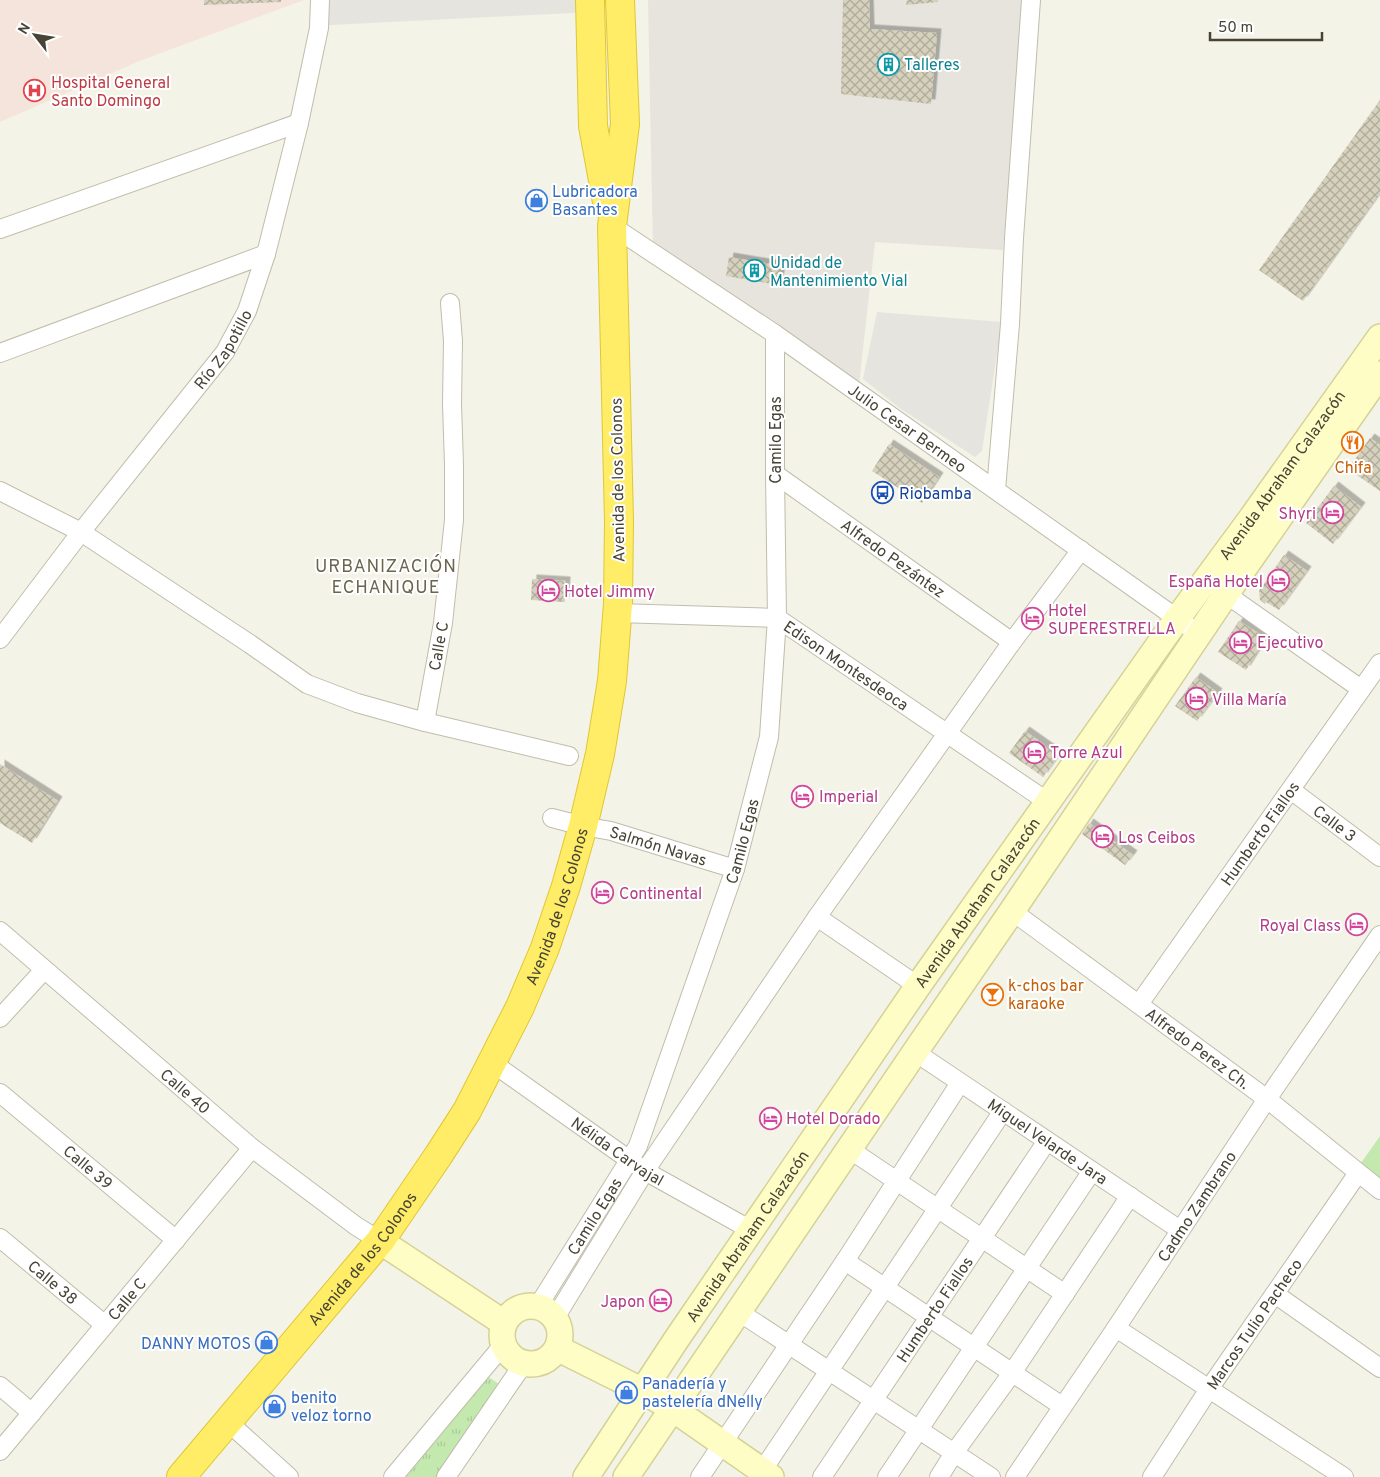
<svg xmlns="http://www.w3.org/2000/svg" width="1380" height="1477" font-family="Overpass,sans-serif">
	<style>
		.industrial { fill: #e6e4dc }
		.medical { fill: #f5e4db }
		.park { fill: url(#park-tufts) }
		.garden { fill: #c3e9af }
		.parking { fill: #e5e4df }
		.building { fill: url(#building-cross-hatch); filter: url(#shadow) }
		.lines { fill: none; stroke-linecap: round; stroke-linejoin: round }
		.street-casing { stroke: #c0bdaa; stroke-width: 20 }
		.secondary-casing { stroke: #d5d297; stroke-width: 28 }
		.highway-casing { stroke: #e0c635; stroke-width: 30 }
		.street { stroke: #fff; stroke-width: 18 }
		.secondary { stroke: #fffdc6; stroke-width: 25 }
		.highway { stroke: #ffed67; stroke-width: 28 }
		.labels { text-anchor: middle; stroke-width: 4; stroke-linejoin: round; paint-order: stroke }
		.culture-label { font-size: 16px; fill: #0d838f; stroke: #fff; text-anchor: start }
		.health-label { font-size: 16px; fill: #be3a42; stroke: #fff; text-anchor: start }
		.shop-label { font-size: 16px; fill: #366cbe; stroke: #fff; text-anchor: start }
		.street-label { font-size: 16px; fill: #474436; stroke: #fff }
		.food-label { font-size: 16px; fill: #c56008; stroke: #fff }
		.transit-label { font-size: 16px; fill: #164399; stroke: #fff; text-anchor: start }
		.hotel-label { font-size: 16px; fill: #b23c85; stroke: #fff; text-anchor: start }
		.neighbourhood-label { font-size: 18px; letter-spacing: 1px; fill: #6a654d; stroke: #fff }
	</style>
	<defs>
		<pattern id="park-tufts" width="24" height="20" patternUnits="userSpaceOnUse" patternTransform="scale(1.25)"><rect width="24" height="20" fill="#c3e9af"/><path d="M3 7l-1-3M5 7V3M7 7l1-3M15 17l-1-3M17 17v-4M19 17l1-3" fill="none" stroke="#a9c997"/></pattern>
		<pattern id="building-cross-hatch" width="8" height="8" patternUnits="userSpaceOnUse" patternTransform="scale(1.25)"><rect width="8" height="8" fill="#d6d1bc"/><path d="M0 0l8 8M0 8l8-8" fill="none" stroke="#afab9a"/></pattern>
		<filter id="shadow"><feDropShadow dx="4.5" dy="-4.5" stdDeviation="0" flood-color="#0004"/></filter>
	</defs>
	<rect width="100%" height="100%" fill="#f4f3e7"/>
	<path class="industrial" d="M648,0H1024L1003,250L875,242L858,393L653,249Z"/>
	<path class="medical" d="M0,0H304L142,60L0,122Z"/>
	<path class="park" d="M487,1376L499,1384L436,1477H405Z"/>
	<path class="garden" d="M1380,1136V1178L1361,1163Z"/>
	<path class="parking" d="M311,0H584L591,12L312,26Z
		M877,312L1002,322L982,451L975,457L901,409L863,379Z"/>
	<path class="building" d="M204,0H281V2L204,5Z
		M843,0H869L870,29L937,33L931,104L841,94Z
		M907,0H938V2L906,5Z
		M1380,100V193L1303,301L1259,270Z
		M729,257L782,266L778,285L726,276Z
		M1370,438L1380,445V480L1379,482H1380V491L1348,469Z
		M889,444L939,477L922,503L872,471Z
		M1334,486L1361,507L1333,544L1306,523Z
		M1284,555L1307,571L1279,610L1266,602L1265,604L1260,600L1259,591Z
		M532,579L566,581L565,602L531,600Z
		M1239,621L1266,638L1246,670L1218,652Z
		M1196,677L1218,693L1197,721L1175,706Z
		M1025,731L1059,755L1043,777L1009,753Z
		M0,764L58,801L32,843L0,823Z
		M1089,823L1133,855L1125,865L1082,834Z"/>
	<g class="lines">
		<defs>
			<g id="street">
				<path id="s1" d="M612,226L775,334L1199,634"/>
				<path d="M0,229L299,123"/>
				<path d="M450,303L453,341L452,404L454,465V520L443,623L425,722L569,756"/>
				<path d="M0,353L266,254"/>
				<path id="s2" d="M775,474L1012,642"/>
				<path d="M996,490L1010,324L1014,238L1031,0"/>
				<path d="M0,491L81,532L250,644L307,684L357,703L425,722"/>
				<path d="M1216,587L1361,689"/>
				<path id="s3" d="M617,613L777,618L1048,802"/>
				<path id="s4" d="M0,639L81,532L225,352L247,311L266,254L299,123L319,28L320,0"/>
				<path id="s5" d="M1291,790L1380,857"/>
				<path id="s6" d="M552,818L583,826L611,831L735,869"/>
				<path id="s7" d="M1012,911L1267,1099L1380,1190"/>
				<path d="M817,917L918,986"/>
				<path id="s8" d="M0,931L252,1148L356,1226L380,1241"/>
				<path id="s9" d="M1139,1004L1380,663"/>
				<path d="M0,1018L44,970"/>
				<path id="s10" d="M915,1052L1180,1230"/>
				<path id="s11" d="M491,1062L645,1171L751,1230"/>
				<path id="s12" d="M0,1093L176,1240"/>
				<path d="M849,1149L1065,1294"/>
				<path id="s13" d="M0,1238L105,1325"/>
				<path d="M845,1261L1062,1406"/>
				<path d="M1275,1294L1380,1368"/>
				<path id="s14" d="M538,1306L638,1146L735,869L769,737L777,618L775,474V334"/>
				<path d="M739,1312L991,1477"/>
				<path d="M555,1318L645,1171L817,917L1012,642L1081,550"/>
				<path d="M1116,1328L1344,1477"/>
				<path d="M0,1386L32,1413"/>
				<path d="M228,1422L289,1477"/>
				<path id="s15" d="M0,1451L252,1148"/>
				<path d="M393,1477L504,1344"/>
				<path d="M446,1477L524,1363"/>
				<path d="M700,1477L845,1261L960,1083"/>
				<path d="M758,1477L1003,1111"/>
				<path id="s16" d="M822,1477L1047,1141"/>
				<path d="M887,1477L1092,1171"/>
				<path d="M939,1477L954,1453L1012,1373L1130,1196"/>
				<path id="s17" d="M1015,1477L1116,1328L1267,1099L1380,935"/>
				<path id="s18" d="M1152,1477L1209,1389L1358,1173"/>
			</g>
			<g id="secondary">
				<path d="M380,1241L504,1323"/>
				<circle cx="531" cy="1335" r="29"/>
				<path d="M557,1348L643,1391L673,1409L771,1477"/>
				<path id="s19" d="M586,1477L676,1340L918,986L1177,619L1250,520L1380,337"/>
				<path d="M626,1477L915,1052L1012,911L1226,594L1380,374"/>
			</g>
			<g id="highway">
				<path d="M590,0L593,126L607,202"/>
				<path id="s20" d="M181,1477L380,1241L438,1156L467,1111L520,1007L545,948L566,886L583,826L600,754L612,681L618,604L619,521L612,226L625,124L620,0"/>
			</g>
		</defs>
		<use href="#street" class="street-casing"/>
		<use href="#secondary" class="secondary-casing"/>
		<use href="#highway" class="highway-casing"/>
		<use href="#street" class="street"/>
		<use href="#secondary" class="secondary"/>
		<use href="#highway" class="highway"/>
	</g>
	<defs>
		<symbol id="building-ring" viewBox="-11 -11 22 22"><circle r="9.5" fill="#fff" stroke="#0f9aa8" stroke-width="1.5"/><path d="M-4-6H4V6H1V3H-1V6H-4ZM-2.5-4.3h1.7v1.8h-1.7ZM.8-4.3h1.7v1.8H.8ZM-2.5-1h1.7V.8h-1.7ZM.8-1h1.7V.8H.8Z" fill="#0f9aa8"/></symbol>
		<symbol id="hospital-ring" viewBox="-11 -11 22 22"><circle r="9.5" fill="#fff" stroke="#e0444e" stroke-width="1.5"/><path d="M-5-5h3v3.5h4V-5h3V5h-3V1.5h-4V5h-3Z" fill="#e0444e"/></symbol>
		<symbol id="shop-ring" viewBox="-11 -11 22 22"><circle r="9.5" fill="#fff" stroke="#3f7fe0" stroke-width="1.5"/><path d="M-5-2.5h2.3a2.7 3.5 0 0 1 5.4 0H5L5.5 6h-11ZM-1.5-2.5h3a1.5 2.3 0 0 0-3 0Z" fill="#3f7fe0"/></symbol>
		<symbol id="restaurant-ring" viewBox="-11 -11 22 22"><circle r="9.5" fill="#fff" stroke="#e8710a" stroke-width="1.5"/><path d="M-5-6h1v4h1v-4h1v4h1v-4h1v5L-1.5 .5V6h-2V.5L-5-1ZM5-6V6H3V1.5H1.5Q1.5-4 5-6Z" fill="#e8710a"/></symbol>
		<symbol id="bus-ring" viewBox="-11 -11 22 22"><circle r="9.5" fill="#fff" stroke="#1a4fb4" stroke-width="1.5"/><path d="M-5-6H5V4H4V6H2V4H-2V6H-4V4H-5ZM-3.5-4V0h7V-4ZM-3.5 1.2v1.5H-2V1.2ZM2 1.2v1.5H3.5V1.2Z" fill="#1a4fb4"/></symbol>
		<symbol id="hotel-ring" viewBox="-11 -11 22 22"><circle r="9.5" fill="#fff" stroke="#d1479c" stroke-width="1.5"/><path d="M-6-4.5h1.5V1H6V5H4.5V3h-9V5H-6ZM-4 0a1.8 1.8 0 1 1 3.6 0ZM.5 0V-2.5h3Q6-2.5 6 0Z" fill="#d1479c"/></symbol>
		<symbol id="bar-ring" viewBox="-11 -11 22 22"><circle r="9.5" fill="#fff" stroke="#e8710a" stroke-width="1.5"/><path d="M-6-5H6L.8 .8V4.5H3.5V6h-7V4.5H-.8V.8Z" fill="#e8710a"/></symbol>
	</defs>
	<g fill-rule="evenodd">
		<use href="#building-ring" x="876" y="52" width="25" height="25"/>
		<use href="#hospital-ring" x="22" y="78" width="25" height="25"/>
		<use href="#shop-ring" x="524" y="188" width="25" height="25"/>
		<use href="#building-ring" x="742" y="258" width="25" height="25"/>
		<use href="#restaurant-ring" x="1340" y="430" width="25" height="25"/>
		<use href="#bus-ring" x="870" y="480" width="25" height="25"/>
		<use href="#hotel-ring" x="1320" y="500" width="25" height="25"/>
		<use href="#hotel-ring" x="1266" y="568" width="25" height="25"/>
		<use href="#hotel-ring" x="536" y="578" width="25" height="25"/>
		<use href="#hotel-ring" x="1020" y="606" width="25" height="25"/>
		<use href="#hotel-ring" x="1228" y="630" width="25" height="25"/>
		<use href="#hotel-ring" x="1184" y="686" width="25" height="25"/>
		<use href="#hotel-ring" x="1022" y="740" width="25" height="25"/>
		<use href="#hotel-ring" x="790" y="784" width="25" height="25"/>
		<use href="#hotel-ring" x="1090" y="824" width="25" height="25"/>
		<use href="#hotel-ring" x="590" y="880" width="25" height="25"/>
		<use href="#hotel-ring" x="1344" y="912" width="25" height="25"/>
		<use href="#bar-ring" x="980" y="982" width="25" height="25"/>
		<use href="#hotel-ring" x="758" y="1106" width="25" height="25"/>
		<use href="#hotel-ring" x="648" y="1288" width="25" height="25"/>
		<use href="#shop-ring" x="254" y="1330" width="25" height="25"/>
		<use href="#shop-ring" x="614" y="1380" width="25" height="25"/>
		<use href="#shop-ring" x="262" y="1394" width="25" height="25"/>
	</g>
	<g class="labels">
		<g class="culture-label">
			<text x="904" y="70">Talleres</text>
			<text x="770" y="268">Unidad de<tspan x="770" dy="18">Mantenimiento Vial</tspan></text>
		</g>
		<g class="health-label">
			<text x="51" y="88">Hospital General<tspan x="51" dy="18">Santo Domingo</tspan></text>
		</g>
		<g class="shop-label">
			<text x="552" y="197">Lubricadora<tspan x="552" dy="18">Basantes</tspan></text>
			<text x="251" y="1349" text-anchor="end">DANNY MOTOS</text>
			<text x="642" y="1389">Panadería y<tspan x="642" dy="18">pastelería dNelly</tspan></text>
			<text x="291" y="1403">benito<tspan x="291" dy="18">veloz torno</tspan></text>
		</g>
		<g class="street-label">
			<text dy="6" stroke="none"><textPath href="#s4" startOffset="366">Río Zapotillo</textPath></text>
			<text dy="6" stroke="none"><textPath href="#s1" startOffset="358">Julio Cesar Bermeo</textPath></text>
			<text transform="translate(775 440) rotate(-90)" y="6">Camilo Egas</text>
			<text dy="6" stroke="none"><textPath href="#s19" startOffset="1220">Avenida Abraham Calazacón</textPath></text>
			<text transform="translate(617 480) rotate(-91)" y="6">Avenida de los Colonos</text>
			<text dy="6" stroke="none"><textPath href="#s2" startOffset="145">Alfredo Pezántez</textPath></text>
			<text transform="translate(438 646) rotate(-80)" y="6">Calle C</text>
			<text dy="6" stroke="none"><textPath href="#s3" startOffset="244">Edison Montesdeoca</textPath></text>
			<text dy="6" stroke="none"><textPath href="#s5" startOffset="55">Calle 3</textPath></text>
			<text dy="6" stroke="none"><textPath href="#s9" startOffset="209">Humberto Fiallos</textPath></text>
			<text dy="6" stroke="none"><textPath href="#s14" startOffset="511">Camilo Egas</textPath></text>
			<text dy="6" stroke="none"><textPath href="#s6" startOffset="110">Salmón Navas</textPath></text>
			<text dy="6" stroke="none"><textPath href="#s19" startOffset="695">Avenida Abraham Calazacón</textPath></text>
			<text dy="6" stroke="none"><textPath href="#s20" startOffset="689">Avenida de los Colonos</textPath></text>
			<text dy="6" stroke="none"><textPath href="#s7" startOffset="231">Alfredo Perez Ch.</textPath></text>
			<text dy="6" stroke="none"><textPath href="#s8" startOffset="245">Calle 40</textPath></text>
			<text dy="6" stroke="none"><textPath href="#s10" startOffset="160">Miguel Velarde Jara</textPath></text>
			<text dy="6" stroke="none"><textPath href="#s11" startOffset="155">Nélida Carvajal</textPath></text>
			<text dy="6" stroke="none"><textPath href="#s12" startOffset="115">Calle 39</textPath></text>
			<text dy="6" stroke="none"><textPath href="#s17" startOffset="326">Cadmo Zambrano</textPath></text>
			<text dy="6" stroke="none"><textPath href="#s14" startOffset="106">Camilo Egas</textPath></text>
			<text dy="6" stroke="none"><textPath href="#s19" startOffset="290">Avenida Abraham Calazacón</textPath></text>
			<text dy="6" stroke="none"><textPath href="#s20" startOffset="284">Avenida de los Colonos</textPath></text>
			<text dy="6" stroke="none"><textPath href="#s13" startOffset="69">Calle 38</textPath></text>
			<text dy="6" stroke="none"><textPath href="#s15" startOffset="198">Calle C</textPath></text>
			<text dy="6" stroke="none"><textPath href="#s16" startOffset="202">Humberto Fiallos</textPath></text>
			<text dy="6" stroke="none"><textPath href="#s18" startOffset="184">Marcos Tulio Pacheco</textPath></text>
		</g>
		<g class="food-label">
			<text x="1353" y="473">Chifa</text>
			<text x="1008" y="991" text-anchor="start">k-chos bar<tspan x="1008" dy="18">karaoke</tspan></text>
		</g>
		<g class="transit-label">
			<text x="899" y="499">Riobamba</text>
		</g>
		<g class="hotel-label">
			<text x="1316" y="519" text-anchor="end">Shyri</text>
			<text x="1263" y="587" text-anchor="end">España Hotel</text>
			<text x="564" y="597">Hotel Jimmy</text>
			<text x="1048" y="616">Hotel<tspan x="1048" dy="18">SUPERESTRELLA</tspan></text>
			<text x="1257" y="648">Ejecutivo</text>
			<text x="1212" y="705">Villa María</text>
			<text x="1050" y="758">Torre Azul</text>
			<text x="819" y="802">Imperial</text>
			<text x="1118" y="843">Los Ceibos</text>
			<text x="619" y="899">Continental</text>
			<text x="1341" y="931" text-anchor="end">Royal Class</text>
			<text x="786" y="1124">Hotel Dorado</text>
			<text x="645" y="1307" text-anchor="end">Japon</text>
		</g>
		<g class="neighbourhood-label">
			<text x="386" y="572">URBANIZACIÓN<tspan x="386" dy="21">ECHANIQUE</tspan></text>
		</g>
	</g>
	<g transform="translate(35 35) rotate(301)" stroke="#ffffff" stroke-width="4" paint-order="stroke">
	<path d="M0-4L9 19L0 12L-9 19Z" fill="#474436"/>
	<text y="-8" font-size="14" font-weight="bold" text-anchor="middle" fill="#474436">N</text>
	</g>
	<path d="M1210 32v8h112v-8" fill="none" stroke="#474436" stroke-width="2.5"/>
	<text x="1218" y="32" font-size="15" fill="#474436" stroke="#ffffff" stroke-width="4" paint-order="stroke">50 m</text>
</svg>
